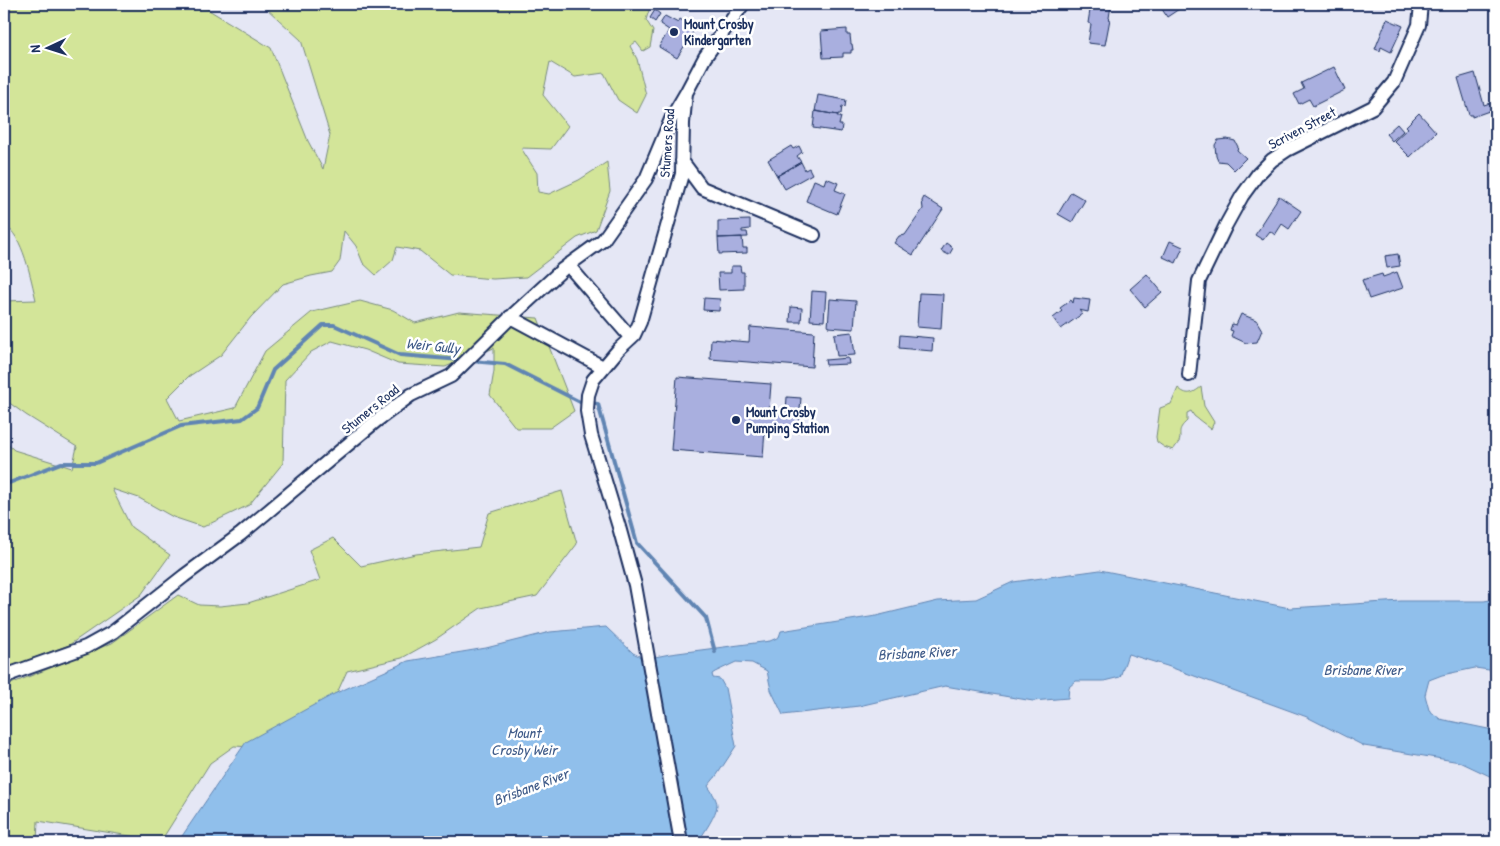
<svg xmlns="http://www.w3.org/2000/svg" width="1500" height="846" font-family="'Patrick Hand',sans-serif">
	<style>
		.green { fill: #d3e599; stroke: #778a7c }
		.water { fill: #90bfeb; stroke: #6185b3 }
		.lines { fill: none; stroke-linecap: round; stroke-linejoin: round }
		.stream { stroke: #6185b3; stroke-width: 4 }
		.building { fill: #a9afdf; stroke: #1b2f5e }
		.minor-casing { stroke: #1b2f5e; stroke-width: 16 }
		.minor { stroke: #fff; stroke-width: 12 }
		.poi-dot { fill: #1b2f5e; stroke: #fff; stroke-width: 2 }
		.labels { text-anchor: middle; stroke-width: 5; stroke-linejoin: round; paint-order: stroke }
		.poi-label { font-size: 14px; font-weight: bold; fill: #1b2f5e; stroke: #fff; text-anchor: start }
		.street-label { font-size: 14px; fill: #1b2f5e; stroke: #fff }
		.water-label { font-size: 15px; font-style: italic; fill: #3e5a88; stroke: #fff }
	</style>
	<rect width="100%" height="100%" fill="#e5e7f5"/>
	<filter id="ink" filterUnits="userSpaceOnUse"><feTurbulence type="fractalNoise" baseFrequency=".02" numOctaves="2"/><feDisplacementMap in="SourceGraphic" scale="10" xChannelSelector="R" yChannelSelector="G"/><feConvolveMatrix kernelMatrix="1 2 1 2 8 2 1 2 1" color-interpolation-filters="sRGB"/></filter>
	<g filter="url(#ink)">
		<path class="green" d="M4,4H199L271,48L308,141L323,169L330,135L301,40L266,8L259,4H651L646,20L653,31L650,47L643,51L636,42L630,46L637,59L646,95L637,113L618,100L604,73L575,77L550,62L543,95L568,126L551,149L521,148L537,173L538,192L549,194L579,180L607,162L610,191L596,230L577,238L526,277L493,279L450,275L420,251L397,247L393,260L376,275L363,263L356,246L344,231L340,261L332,272L311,276L283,284L251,317L221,355L188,377L167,398L179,421L235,408L265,351L312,312L360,301L393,310L415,323L459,312L538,318L574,411L550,428H516L490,395L494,371V348L445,367L398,364L365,350L332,341L311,352L285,380L283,463L249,505L203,527L173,517L139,498L112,489L131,527L170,555L141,595L69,645L4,669V441L14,450L72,468L77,447L26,415L4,399V301L36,300C31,280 23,234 4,225Z
			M1201,387L1204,406L1214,422L1211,429L1194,416L1191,411L1187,413V421C1176,431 1182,432 1179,442C1178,443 1174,449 1173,450L1164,447L1157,442L1156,437L1160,408L1171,404L1178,388C1187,396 1192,394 1201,387Z
			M562,491L577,544L537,596L481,608L436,639L402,658L347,671L328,713L271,748L234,746L210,763L161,841L38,821L37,842H4V692L13,683L112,643L178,595L199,605L220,606L248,603L320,580L309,550L333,538L361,566L416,554L479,547L489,513Z"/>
		<path class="water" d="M1100,570L1290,608L1401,601H1484L1496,599V671L1475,668L1442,675L1429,680L1425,695L1429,710L1440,719L1493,730L1496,734V779L1460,762L1364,746L1307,717L1167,666L1128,654L1120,677L1104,681H1076L1069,687L1068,698L1033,701L945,686L859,706L783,715L771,690L767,671L752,663L736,662L715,672L712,674L713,678L720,679L725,688L736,746L717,775L708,786C711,791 717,799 717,805C717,814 703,834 698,842H592L588,839L569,842H178L246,742L334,694L408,661L486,648L550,632L606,627L633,653L645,659L670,654L770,641L779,637L781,631L876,616L938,601L976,599L1013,582Z"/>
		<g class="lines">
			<path class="stream" d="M471,361L505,364L580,402L598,404L637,543L706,618L715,652
				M4,485L61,463H96L181,426L242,419L257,408L273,370L323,325H334L400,355L461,360"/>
		</g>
		<path class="building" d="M1091,4L1111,5L1109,18L1110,19L1105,45L1088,43L1091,24L1088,23Z
			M1170,4H1176L1179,9L1167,17L1162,9Z
			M655,10L660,14L655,22L650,18Z
			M665,16L678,23L680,19L688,24L685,27L693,32L677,58L659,47L669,30L660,24Z
			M1387,19L1403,26L1391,52L1381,47L1380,51L1375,49Z
			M847,29V35H850L851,44H852L853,50H851V53H843V57L823,58L821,31Z
			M1334,67L1345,90L1313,106L1309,99L1299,104L1294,94L1304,89L1301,83Z
			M1475,73L1484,105L1490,103L1492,110L1472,117V115H1469L1458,78Z
			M818,95L846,100L845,107L842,106L841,114H838V115L815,111Z
			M815,111L838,115V117H841L839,125H842L841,132L813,128Z
			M1419,113L1436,132L1410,157L1394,141L1408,128L1406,126Z
			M1397,124L1403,131L1392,141L1386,134Z
			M1227,139L1235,141L1238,147L1237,150L1246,158L1234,170L1226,162L1218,161L1216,156L1215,145L1218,140Z
			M791,146L793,149L799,146L802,152L797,156L801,162L777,176L768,160Z
			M801,162L805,170L809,168L812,174L785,189L777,176Z
			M826,178L838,183L835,190L845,194L837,214L806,201L814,180L824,184Z
			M1071,192L1085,200L1072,222L1058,214Z
			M1279,196L1301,211L1289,229L1282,224L1275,235L1270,231L1263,240L1255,235L1262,225L1261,224Z
			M924,197L943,209L913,255L894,243L899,236L905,235L923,209L922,201Z
			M750,220V229L742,230V232H747L748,237L718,238V221Z
			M742,237L743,248H747V253L719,254L718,238Z
			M1170,241L1183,247L1176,263L1163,257Z
			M946,243L953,248L949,255L941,251Z
			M1398,254L1400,266L1387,268L1385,256Z
			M731,266H740L741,272H744V289L719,290L718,273H731Z
			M1397,272L1403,288L1369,299L1362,280L1382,274L1383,277Z
			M1147,274L1162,292L1145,307L1130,289Z
			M812,291L826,292L824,321L810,320Z
			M919,293L943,294L941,329L917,327Z
			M704,298L720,299L719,311L703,310Z
			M1074,298L1090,300L1088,312L1079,310L1082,314L1061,329L1053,318L1062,311L1060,308L1071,300L1073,303Z
			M830,299L856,301L854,329L828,327Z
			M791,307L802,308L801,322H790Z
			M1241,314L1256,320L1262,330L1257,342L1246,343L1231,336L1233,331L1230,330L1232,324L1236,325Z
			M750,327L814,332L812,367L710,359L711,339L749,342Z
			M852,332L855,355L837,356L834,334Z
			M900,335L933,338L932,351L899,348Z
			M848,358L849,364L826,365L825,360Z
			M677,377L771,384L769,410L786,411L787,397L801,398L798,433L765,430L763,457L671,450Z"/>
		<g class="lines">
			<defs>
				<path id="minor" d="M682,161L702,188L814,235
					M568,265L631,338
					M510,317L603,367
					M1189,375L1199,281L1226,225L1242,196L1258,174L1272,160L1287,150L1373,107L1394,82L1419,25L1421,4
					M4,679L13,673L86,647L113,632L184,576L241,534L376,421L411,395L451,376L514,314L563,269L603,240L646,179L672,117L686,93
					M681,842L635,585L619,527L591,435L587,411L588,395L593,380L619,349L634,335L640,322L682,174L683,123L686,93L705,57L743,4"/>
			</defs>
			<use href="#minor" class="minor-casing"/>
			<use href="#minor" class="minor"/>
		</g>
	</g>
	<g class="poi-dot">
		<circle cx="674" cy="32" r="5"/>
		<circle cx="736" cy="420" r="5"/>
	</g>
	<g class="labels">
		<g class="poi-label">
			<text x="684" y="29">Mount Crosby<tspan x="684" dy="16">Kindergarten</tspan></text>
			<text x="746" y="417">Mount Crosby<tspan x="746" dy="16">Pumping Station</tspan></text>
		</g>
		<g class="street-label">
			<text transform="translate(1302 128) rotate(-28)" y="5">Scriven Street</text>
			<text transform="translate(667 143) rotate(-86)" y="5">Stumers Road</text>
			<text transform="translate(370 409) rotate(-39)" y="5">Stumers Road</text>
		</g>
		<g class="water-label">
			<text transform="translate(433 346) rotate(6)" y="5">Weir Gully</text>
			<text transform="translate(917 653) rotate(-3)" y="5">Brisbane River</text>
			<text x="1363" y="675">Brisbane River</text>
			<text x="524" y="738">Mount<tspan x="524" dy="17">Crosby Weir</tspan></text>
			<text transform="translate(531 787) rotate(-21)" y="5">Brisbane River</text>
		</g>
	</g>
	<rect width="1500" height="846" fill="none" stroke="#fff" stroke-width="20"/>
	<rect x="10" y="10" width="1480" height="826" fill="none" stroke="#1b2f5e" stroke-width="2" filter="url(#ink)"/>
	<g transform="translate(48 48) rotate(266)" stroke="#ffffff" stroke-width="4" paint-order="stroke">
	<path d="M0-4L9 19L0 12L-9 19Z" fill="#1b2f5e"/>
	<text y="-8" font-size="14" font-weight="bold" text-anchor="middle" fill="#1b2f5e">N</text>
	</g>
</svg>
